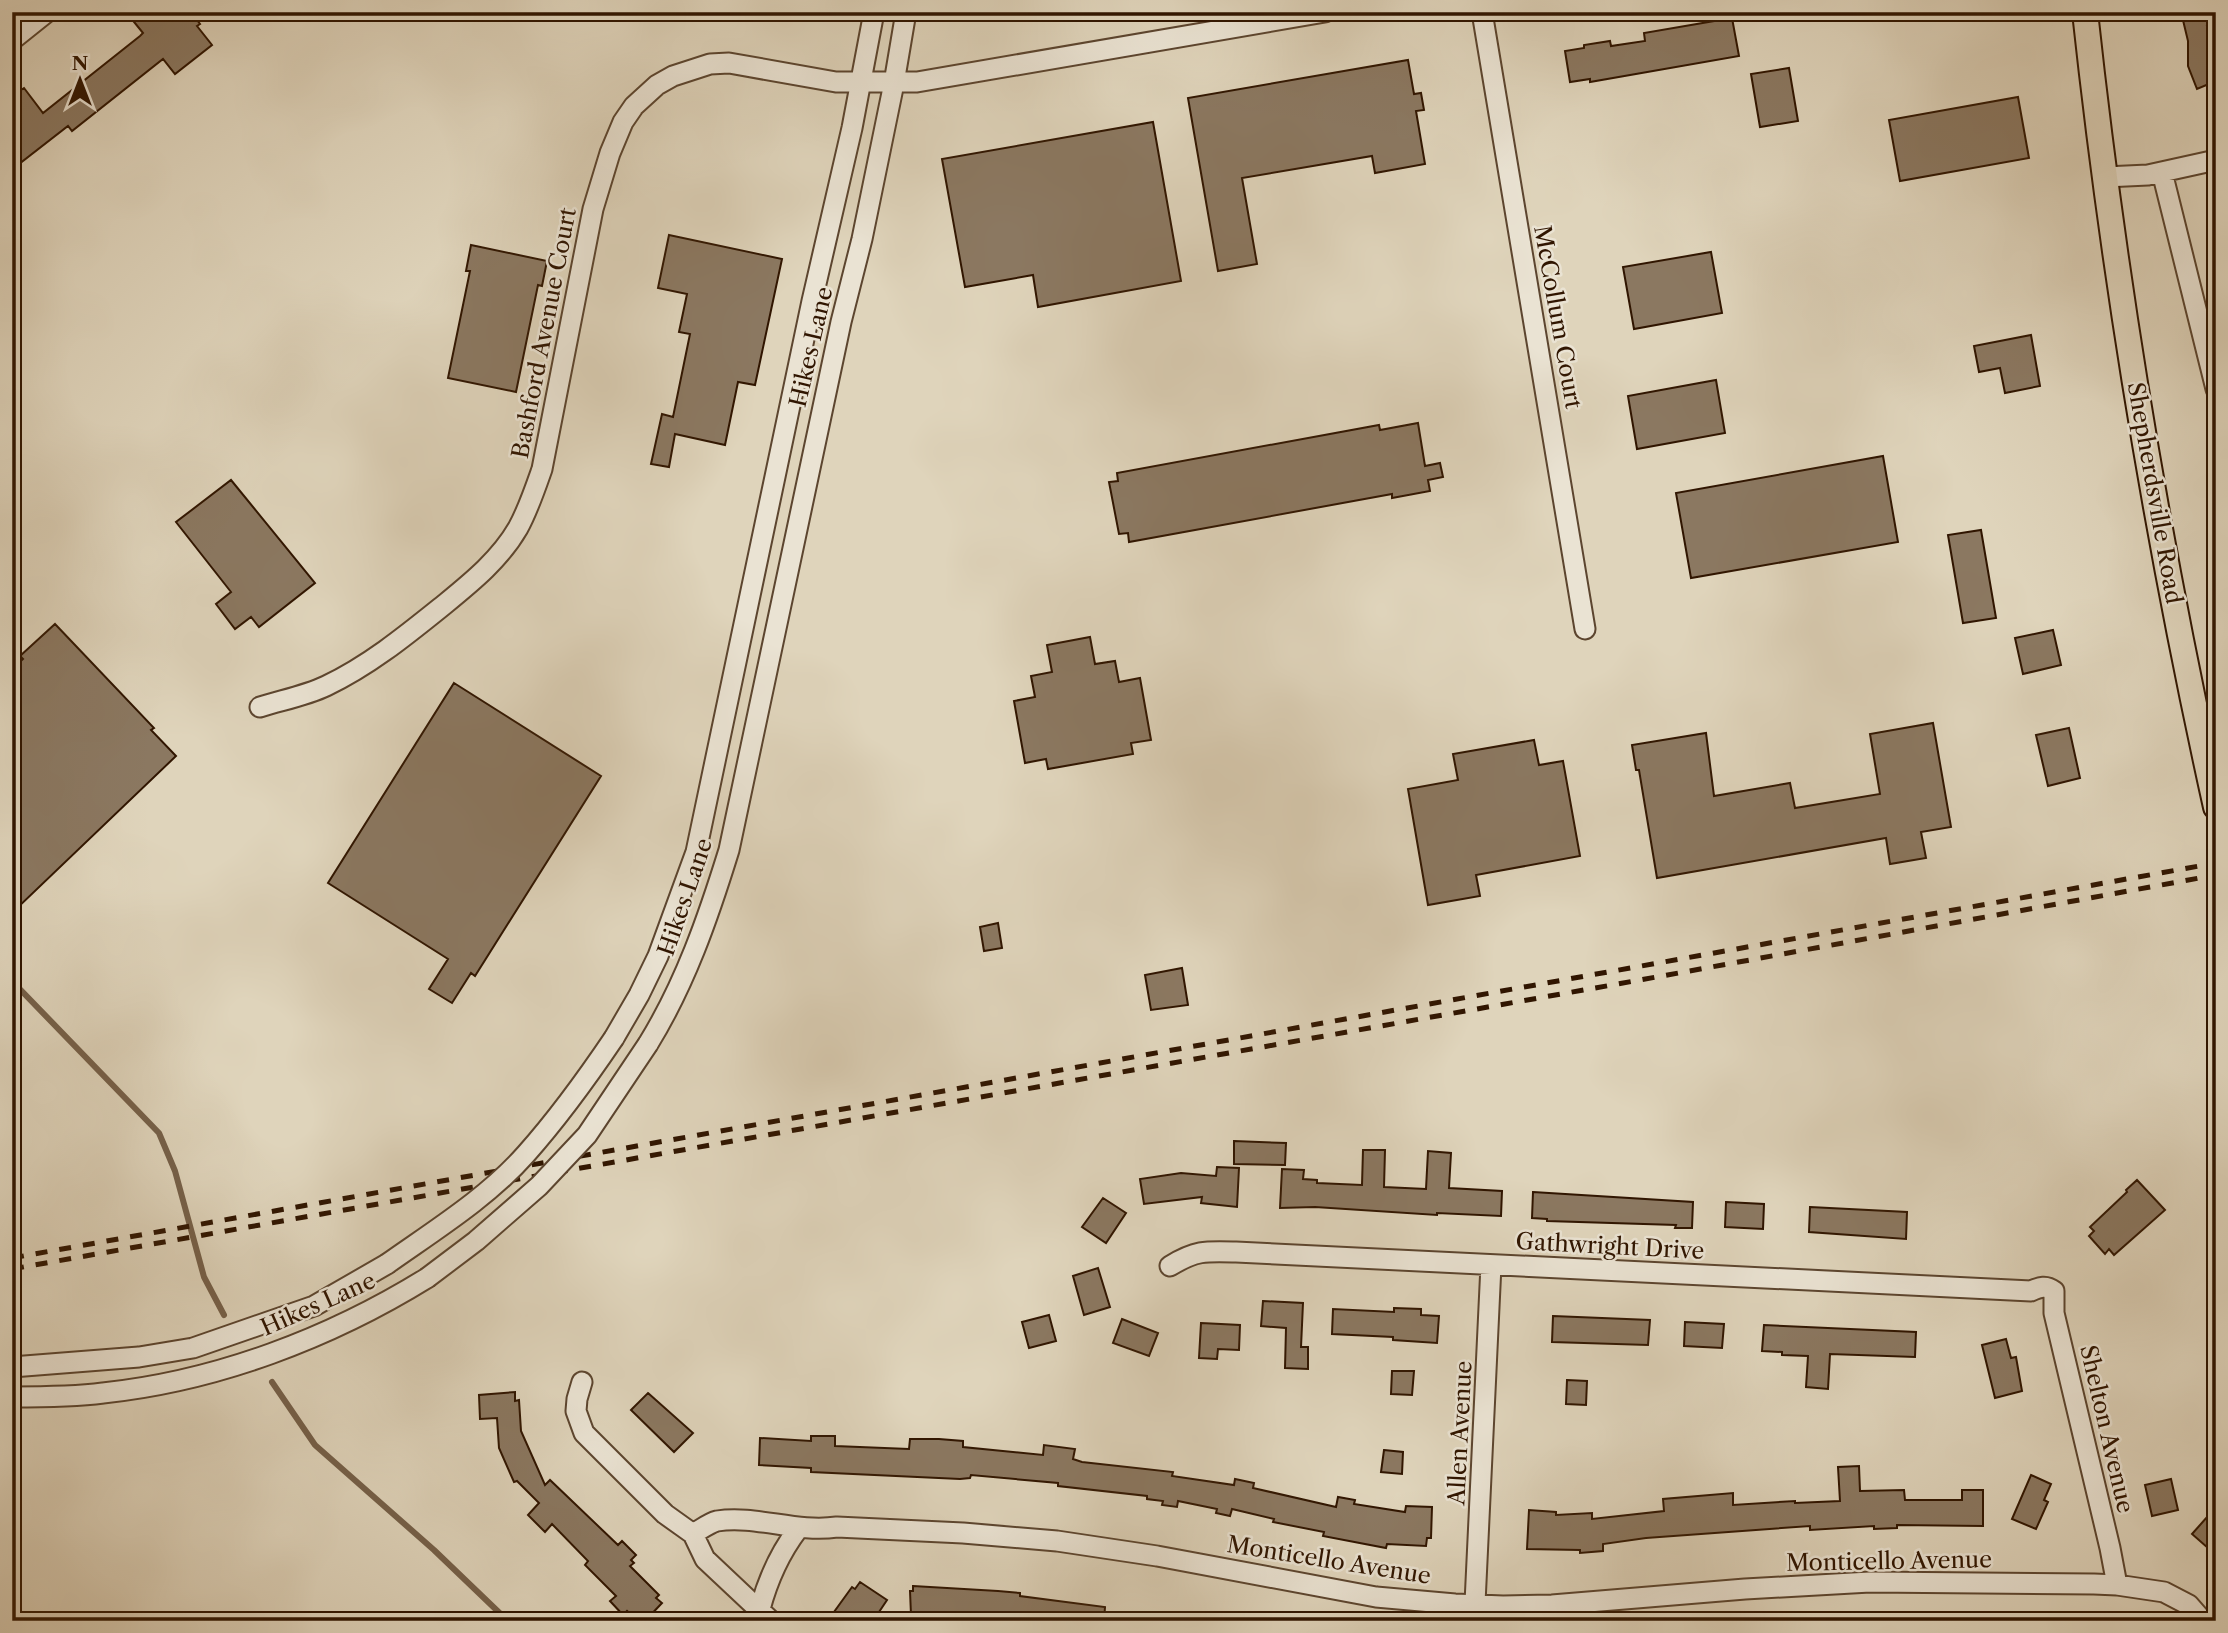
<svg xmlns="http://www.w3.org/2000/svg" width="2228" height="1633" font-family="'Libre Caslon Text',serif">
	<style>
		.lines { fill: none; stroke-linecap: round; stroke-linejoin: round }
		.stream { stroke: #76614a; stroke-width: 6 }
		.building { fill: #8b7861; stroke: #301500; stroke-width: 2 }
		.minor-casing { stroke: #5c452f; stroke-width: 23 }
		.major-casing { stroke: #301500; stroke-width: 28 }
		.minor { stroke: #eae3d3; stroke-width: 19 }
		.major { stroke: #dfd4bb; stroke-width: 24 }
		.rail { stroke: #301500; stroke-width: 5; stroke-dasharray: 12 12; stroke-linecap: butt }
		.minor-bridge-casing { stroke: #5c452f; stroke-width: 23; stroke-linecap: butt }
		.minor-bridge { stroke: #eae3d3; stroke-width: 19 }
		.labels { text-anchor: middle; stroke-width: 5; stroke-linejoin: round; paint-order: stroke }
		.street-label { font-size: 23px; fill: #301500; stroke: #eae3d3 }
	</style>
	<rect width="100%" height="100%" fill="#dfd4bb"/>
	<filter id="stains"><feTurbulence type="fractalNoise" baseFrequency=".00286" numOctaves="4"/><feColorMatrix values="0 0 0 0 .2 0 0 0 0 .09 0 0 0 0 .02 0 0 0 .5 -.17"/></filter>
	<radialGradient id="worn" r=".72"><stop offset=".6" stop-color="#630" stop-opacity="0"/><stop offset="1" stop-color="#630" stop-opacity=".3"/></radialGradient>
	<g class="lines">
		<path class="stream" d="M12,981L159,1133L175,1171L204,1277L224,1315
			M272,1382L315,1445L434,1550L508,1621"/>
	</g>
	<path class="building" d="M126,12H191L200,24L197,26L212,45L175,74L163,59L72,131L68,126L19,164L12,155V96L24,88L43,113L140,36L143,33Z
		M2183,12H2216V24L2207,26L2216,64V81L2197,89L2188,66V41L2182,16L2184,15Z
		M1732,18L1739,56L1590,82V79L1570,82L1565,51L1584,48V45L1610,41L1611,46L1645,41L1644,33Z
		M1408,60L1414,94L1421,93L1424,110L1416,111L1425,164L1375,173L1372,156L1242,178L1257,264L1218,271L1188,98Z
		M1789,68L1798,121L1760,127L1751,74Z
		M2018,97L2029,158L1900,181L1889,120Z
		M1153,122L1181,281L1038,307L1033,275L965,287L942,159Z
		M669,235L782,259L755,385L738,382L725,445L675,434L669,467L651,464L662,414L673,417L690,334L679,332L687,294L658,288Z
		M471,245L547,261L542,286L538,285L516,392L448,378L470,271H466Z
		M1711,252L1722,313L1634,329L1623,267Z
		M2031,335L2040,386L2005,393L2000,368L1979,372L1974,346Z
		M1716,380L1725,433L1637,449L1628,396Z
		M1418,423L1425,466L1440,463L1443,477L1428,480L1430,491L1392,498V494L1129,542L1128,533L1119,534L1109,482L1118,481L1117,473L1379,425L1380,430Z
		M1883,456L1898,542L1691,578L1676,493Z
		M231,480L315,583L259,627L251,617L235,629L216,604L231,592L176,522Z
		M1981,530L1996,618L1963,623L1948,535Z
		M55,624L154,728L151,730L176,756L12,913V669L23,659L20,656Z
		M2053,630L2061,665L2023,674L2015,638Z
		M1090,637L1095,664L1115,661L1119,682L1140,678L1151,740L1131,743L1133,754L1048,769L1046,759L1025,763L1014,701L1035,697L1031,676L1052,672L1047,645Z
		M454,683L601,776L475,976L471,973L452,1003L429,989L448,959L328,883Z
		M1933,723L1951,827L1921,832L1926,858L1890,864L1886,838L1657,878L1639,770H1636L1632,745L1706,733L1714,796L1790,783L1795,808L1880,794L1870,734Z
		M2069,728L2080,778L2048,786L2036,735Z
		M1534,740L1539,765L1563,761L1580,856L1476,875L1480,896L1428,905L1408,789L1458,780L1453,754Z
		M998,923L1002,948L984,951L980,927Z
		M1182,968L1188,1005L1151,1010L1145,975Z
		M1234,1141L1286,1143L1285,1165L1234,1164Z
		M1363,1150H1385L1384,1187L1426,1189L1428,1151L1451,1153L1449,1188L1502,1191L1501,1216L1437,1213V1215L1315,1207L1280,1208L1282,1169L1304,1170L1303,1179L1317,1180V1183L1362,1185Z
		M1217,1167L1239,1168L1237,1207L1201,1203L1202,1197L1144,1204L1140,1179L1181,1173L1216,1176Z
		M2137,1180L2165,1210L2114,1255L2109,1249L2105,1254L2089,1236L2094,1231L2090,1227L2127,1192L2126,1190Z
		M1533,1192L1693,1202L1692,1228H1675L1676,1225L1547,1221V1219L1532,1218Z
		M1103,1198L1126,1213L1106,1243L1082,1227Z
		M1726,1202L1764,1204L1763,1229L1725,1227Z
		M1810,1207L1907,1212L1906,1239L1809,1232Z
		M1098,1268L1110,1307L1084,1315L1073,1276Z
		M1263,1301L1303,1303L1301,1347H1308V1369L1285,1368L1286,1328L1261,1326Z
		M1394,1308L1421,1309V1315L1439,1316L1437,1343L1393,1340V1337L1332,1334L1333,1309L1394,1312Z
		M1049,1315L1056,1341L1029,1348L1022,1322Z
		M1553,1316L1650,1320L1648,1345L1552,1342Z
		M1122,1319L1158,1333L1149,1356L1113,1343Z
		M1685,1322L1724,1324L1722,1348L1684,1346Z
		M1201,1323L1240,1325L1239,1350L1218,1349L1217,1359L1199,1358Z
		M1764,1325L1916,1332L1915,1357L1830,1354L1828,1389L1806,1387L1808,1356L1782,1355V1352L1762,1351Z
		M2006,1339L2011,1358L2016,1357L2022,1391L1995,1398L1982,1345Z
		M1392,1371H1414L1412,1395L1391,1394Z
		M1567,1380L1587,1381L1586,1405L1566,1404Z
		M515,1392V1401L519,1400L521,1431L545,1485L550,1480L618,1545L622,1541L636,1555L631,1560L634,1563L630,1566L659,1595L656,1598L662,1603L645,1621H638L627,1611L623,1615L610,1601L616,1596L585,1565L588,1561L552,1524L545,1532L528,1515L539,1503L517,1481L514,1482L499,1448L497,1418L480,1419L479,1395Z
		M648,1393L693,1433L674,1452L631,1410Z
		M811,1436H835V1446L909,1449L910,1439H939L963,1441V1447L1043,1455L1044,1445L1075,1449L1073,1459L1082,1462L1173,1472L1172,1476L1234,1485L1235,1479L1254,1483L1253,1488L1336,1507L1338,1497L1355,1500L1354,1504L1405,1512L1406,1506L1432,1507L1431,1538H1427L1426,1546L1387,1544L1386,1548L1323,1536L1324,1532L1273,1522L1274,1519L1232,1509L1230,1516L1216,1513L1217,1509L1178,1501L1177,1507L1162,1505L1163,1501L1147,1499V1496L1058,1486V1483L971,1475L970,1478L960,1479L811,1472V1468L759,1465L760,1438L811,1441Z
		M1384,1450L1403,1452L1402,1474L1381,1472Z
		M1859,1466L1860,1491L1904,1490L1905,1500H1962V1490H1983V1526L1897,1525V1528L1874,1529V1526L1810,1530V1526L1646,1538L1603,1544V1551L1580,1553V1550L1527,1549L1529,1510L1556,1512V1515L1592,1513V1519L1664,1511L1663,1499L1733,1493V1505L1795,1501V1503L1840,1501L1838,1467Z
		M2031,1475L2051,1484L2044,1500L2048,1502L2036,1529L2012,1519Z
		M2171,1479L2178,1510L2152,1516L2145,1485Z
		M2216,1507V1555L2192,1534Z
		M860,1582L887,1600L873,1621H847L834,1612L852,1587L855,1589Z
		M913,1586L998,1591L1020,1593V1596L1105,1607L1104,1621H1000V1618L956,1614V1617L911,1615L910,1591H913Z"/>
	<g class="lines">
		<defs>
			<path id="minor" d="M1482,12L1585,629
				M12,40L47,12
				M2162,172L2216,389
				M2105,177L2148,175L2216,160
				M260,707C282,700 305,696 326,686C368,666 404,637 440,608C468,585 499,561 518,528C528,510 535,489 542,469L593,209L610,153L623,122L634,106L657,85L673,76L710,64L729,63L836,82H917L1325,12
				M614,1038L639,995L658,956L696,852L812,301L852,128L874,12
				M648,1044C685,984 708,918 729,850L841,322L862,239L894,83L906,12
				M1170,1266C1196,1250 1206,1251 1236,1252L2031,1291C2040,1287 2046,1285 2054,1291V1313L2110,1548L2117,1585
				M12,1367L139,1357L193,1348L314,1306L387,1264
				M582,1382L577,1399L576,1411L584,1433L665,1514L693,1534L705,1559L771,1621
				M12,1397C42,1397 73,1397 103,1393C217,1381 330,1338 427,1278
				M693,1534C700,1530 709,1523 717,1521C756,1515 796,1533 837,1527L963,1533L1057,1541L1157,1556L1376,1597L1455,1604L1503,1606L1552,1605L1745,1589L1870,1582L2094,1584L2117,1585L2164,1592L2189,1605L2203,1621
				M1475,1603L1491,1265
				M760,1609C768,1579 779,1554 798,1529"/>
			<path id="major" d="M2085,12C2114,279 2158,545 2216,807"/>
		</defs>
		<use href="#minor" class="minor-casing"/>
		<use href="#major" class="major-casing"/>
		<use href="#minor" class="minor"/>
		<use href="#major" class="major"/>
		<path class="rail" d="M12,1258L2216,863
			M12,1269L1640,980L2216,875"/>
		<defs>
			<path id="minor-bridge" d="M387,1264C435,1230 487,1198 526,1154C558,1118 587,1078 614,1038
				M427,1278L476,1241L539,1186L587,1135L648,1044"/>
		</defs>
		<use href="#minor-bridge" class="minor-bridge-casing"/>
		<use href="#minor-bridge" class="minor-bridge"/>
	</g>
	<g class="labels">
		<g class="street-label">
			<text transform="translate(1558 317) rotate(80)" y="8">McCollum Court</text>
			<text transform="translate(544 333) rotate(-79)" y="8">Bashford Avenue Court</text>
			<text transform="translate(811 347) rotate(-77)" y="8">Hikes Lane</text>
			<text transform="translate(2155 493) rotate(80)" y="8">Shepherdsville Road</text>
			<text transform="translate(685 897) rotate(-71)" y="8">Hikes Lane</text>
			<text transform="translate(1610 1246) rotate(3)" y="8">Gathwright Drive</text>
			<text transform="translate(318 1304) rotate(-24)" y="8">Hikes Lane</text>
			<text transform="translate(2107 1429) rotate(77)" y="8">Shelton Avenue</text>
			<text transform="translate(1460 1433) rotate(-87)" y="8">Allen Avenue</text>
			<text transform="translate(1329 1560) rotate(9)" y="8">Monticello Avenue</text>
			<text transform="translate(1889 1561) rotate(-1)" y="8">Monticello Avenue</text>
		</g>
	</g>
	<rect width="2228" height="1633" fill="none" stroke="#dfd4bb" stroke-width="42"/>
	<rect x="14" y="14" width="2200" height="1605" fill="none" stroke="#301500" stroke-width="3.5"/>
	<rect x="21" y="21" width="2186" height="1591" fill="none" stroke="#301500" stroke-width="2"/>
	<g transform="translate(80 80)" stroke="#eae3d3" stroke-width="5" paint-order="stroke">
	<path d="M0-5L12 26L0 18L-12 26Z" fill="#301500"/>
	<text y="-10" font-size="19" font-weight="bold" text-anchor="middle" fill="#301500">N</text>
	</g>
	<rect width="100%" height="100%" filter="url(#stains)"/>
	<rect width="100%" height="100%" fill="url(#worn)"/>
</svg>
